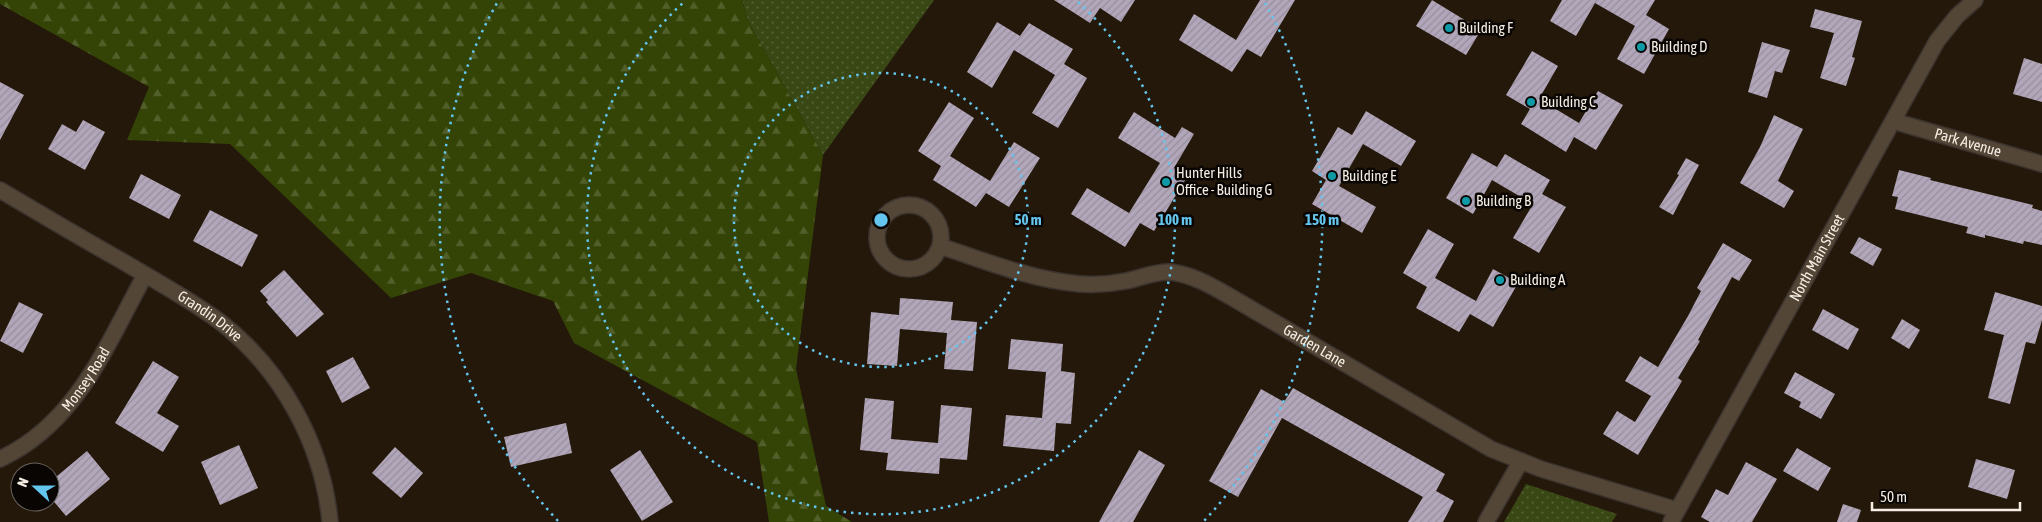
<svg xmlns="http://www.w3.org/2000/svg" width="2042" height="522" font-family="'Asap Condensed',sans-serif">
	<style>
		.grass { fill: url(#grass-dots) }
		.forest { fill: url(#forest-firs) }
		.building { fill: url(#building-hatch) }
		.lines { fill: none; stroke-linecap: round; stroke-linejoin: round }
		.minor-casing { stroke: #3b332e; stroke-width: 18 }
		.minor { stroke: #534636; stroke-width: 15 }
		.ring { fill: none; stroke: #64c5ee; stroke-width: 2.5; stroke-dasharray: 2.5 5 }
		.culture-dot { fill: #0f9aa8; stroke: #090502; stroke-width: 2 }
		.labels { text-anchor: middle; stroke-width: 5; stroke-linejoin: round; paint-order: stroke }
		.poi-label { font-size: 15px; fill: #f6eee4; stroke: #090502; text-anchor: start }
		.street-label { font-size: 15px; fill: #f6eee4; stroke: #090502 }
		.centre { fill: #64c5ee; stroke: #090502; stroke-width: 2.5 }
		.ring-label { font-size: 15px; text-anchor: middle; font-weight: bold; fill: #64c5ee; stroke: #090502; stroke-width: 5; stroke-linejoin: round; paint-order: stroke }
	</style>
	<defs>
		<pattern id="grass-dots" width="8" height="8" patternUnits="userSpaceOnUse" patternTransform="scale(1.25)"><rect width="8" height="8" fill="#384713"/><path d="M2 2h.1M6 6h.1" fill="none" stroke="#556235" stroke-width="1.8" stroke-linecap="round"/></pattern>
		<pattern id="forest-firs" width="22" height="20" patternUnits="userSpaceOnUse" patternTransform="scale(1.25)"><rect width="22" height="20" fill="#344406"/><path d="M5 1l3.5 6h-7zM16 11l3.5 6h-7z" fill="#525f2a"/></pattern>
		<pattern id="building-hatch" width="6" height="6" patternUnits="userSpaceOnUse" patternTransform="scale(1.25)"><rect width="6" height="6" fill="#b1a6ba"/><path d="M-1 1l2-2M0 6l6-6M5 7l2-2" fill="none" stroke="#978e9c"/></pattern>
	</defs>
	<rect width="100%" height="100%" fill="#24180a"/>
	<path class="grass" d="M742,0H934L823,155L748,21Z
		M1526,484L1617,514L1612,522H1504Z"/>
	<path class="forest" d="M0,0H742L748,21L823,155L796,369L826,506L852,522H769L757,442L574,343L553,301L471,273L391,298L230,144L127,140L149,87L0,4Z"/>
	<path class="building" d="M1054,0H1135L1121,22L1100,8L1090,23Z
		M1260,0H1295L1261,57L1247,49L1232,72L1179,40L1194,14L1236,40Z
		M1432,0L1481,30L1466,55L1416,26Z
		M1562,0H1655L1646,15L1669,29L1644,74L1617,59L1635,26L1595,3L1576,36L1550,21Z
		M1815,9L1862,21L1852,57L1855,58L1846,86L1820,78L1834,33L1810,27Z
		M997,22L1020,36L1029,23L1073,49L1064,64L1087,78L1058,128L1032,113L1055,75L1014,50L992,88L967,72Z
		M1762,42L1790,50L1782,73L1775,71L1767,98L1748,92Z
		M1532,51L1558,66L1539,99L1579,123L1598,91L1623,105L1596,150L1574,137L1566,152L1521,124L1530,109L1506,95Z
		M2024,58L2042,64V102L2013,94Z
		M0,82L24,95L0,140Z
		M949,102L974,118L950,156L990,181L1014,142L1040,158L1009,207L986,193L976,207L933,180L941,166L918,151Z
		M1366,111L1416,141L1401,166L1363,144L1339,186L1376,207L1362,233L1312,204L1326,180L1312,171L1338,127L1352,135Z
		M1134,112L1175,138L1182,127L1194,134L1174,168L1187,177L1154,231L1140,223L1125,247L1071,214L1087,188L1129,213L1160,163L1118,138Z
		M1774,115L1803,129L1778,181L1794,191L1784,208L1740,183L1760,147Z
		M83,120L105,132L85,170L48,149L62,124L76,132Z
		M1472,153L1497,167L1505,154L1550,180L1542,194L1566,207L1539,253L1513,238L1533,204L1492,180L1473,214L1446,198Z
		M1686,158L1699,165L1673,215L1659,207L1679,175L1677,174Z
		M1899,170L1931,178L1930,180L2033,205L2032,208L2042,211V245L2024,241L2023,244L1985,235V238L1966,233L1968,227L1895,209L1898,197L1892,196Z
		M141,174L181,195L169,219L129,198Z
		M210,210L258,235L242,267L193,241Z
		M1428,229L1454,244L1435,278L1476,301L1493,269L1518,283L1493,327L1470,314L1459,332L1416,308L1427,287L1403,273Z
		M1859,237L1882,249L1873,266L1850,253Z
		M1723,243L1752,260L1739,281L1732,277L1698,340L1700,341L1678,378L1682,381L1638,455L1603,434L1617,411L1635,422L1651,396L1625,381L1640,356L1658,367L1688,316L1701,291L1697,288Z
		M284,270L324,314L297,337L266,302L268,300L260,291Z
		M1995,292L2042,306V320L2035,344L2026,342L2010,404L1988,398L2004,335L1984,330Z
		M900,298L953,302L951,320L977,322L973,371L944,369L947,333L900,329L897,366L867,364L871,312L899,315Z
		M19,302L43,314L23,353L0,341Z
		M1823,309L1859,329L1848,350L1812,330Z
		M1902,319L1920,330L1909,349L1891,338Z
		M1011,339L1063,344L1061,371L1075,373L1071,424L1056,423L1054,451L1003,446L1006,415L1042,418L1046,372L1008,369Z
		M353,357L370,388L342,403L326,371Z
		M153,361L179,377L157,413L179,426L163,452L115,423Z
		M1795,372L1835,394L1821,419L1799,407L1801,402L1784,393Z
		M1293,388L1445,474L1436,491L1454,501L1443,522H1408L1423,497L1282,418L1238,497L1209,481L1261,389L1284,402Z
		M865,398L894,401L891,439L938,443L941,405L972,408L967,460L940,458L939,474L886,470L888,453L860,450Z
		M566,423L572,453L511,467L504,437Z
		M239,445L258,488L220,505L201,462Z
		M395,447L423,473L401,498L372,473Z
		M1797,448L1831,468L1818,491L1783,471Z
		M640,450L673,502L642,521L610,470Z
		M1139,450L1165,465L1133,522H1099Z
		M87,451L110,479L66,516L50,497V482Z
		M1976,459L2015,470L2007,499L1968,487Z
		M1746,462L1777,479L1752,522H1710L1701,517L1716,489L1728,495Z
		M1843,504L1861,510L1857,522H1837Z"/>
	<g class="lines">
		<defs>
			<g id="minor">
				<path id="s1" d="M1893,121L2042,164"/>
				<path id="s2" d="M0,190C41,214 81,238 122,261C154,280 189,299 219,321C281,368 323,445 330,522"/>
				<circle cx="909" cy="237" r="32"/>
				<path id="s3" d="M940,246C985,261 1032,280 1080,284C1095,285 1111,284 1126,281C1141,278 1155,271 1171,272C1193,275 1212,286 1231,297L1491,449L1541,469L1677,510"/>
				<path id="s4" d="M0,459C77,423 106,346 145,275"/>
				<path d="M1486,522L1521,461"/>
				<path id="s5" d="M1671,522L1937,41L1957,16L1975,0"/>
			</g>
		</defs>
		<use href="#minor" class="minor-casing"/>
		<use href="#minor" class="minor"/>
	</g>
	<g class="ring">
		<circle cx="881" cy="220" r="147"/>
		<path d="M1078 2A294 294 0 1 1 684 2"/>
		<path d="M558 521A441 441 0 0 1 497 3M1265 3A441 441 0 0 1 1204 521"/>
	</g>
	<g class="culture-dot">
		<circle cx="1449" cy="28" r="5"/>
		<circle cx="1641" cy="47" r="5"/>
		<circle cx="1531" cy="102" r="5"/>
		<circle cx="1332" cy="176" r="5"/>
		<circle cx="1166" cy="182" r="5"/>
		<circle cx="1466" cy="201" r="5"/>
		<circle cx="1500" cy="280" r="5"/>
	</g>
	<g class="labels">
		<g class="poi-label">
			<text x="1459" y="33">Building F</text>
			<text x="1651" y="52">Building D</text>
			<text x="1541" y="107">Building C</text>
			<text x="1176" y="178">Hunter Hills<tspan x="1176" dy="17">Office - Building G</tspan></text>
			<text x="1342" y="181">Building E</text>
			<text x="1476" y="206">Building B</text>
			<text x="1510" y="285">Building A</text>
		</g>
		<g class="street-label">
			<text dy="5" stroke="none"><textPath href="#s1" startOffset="78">Park Avenue</textPath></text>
			<text dy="5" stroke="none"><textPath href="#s5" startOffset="302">North Main Street</textPath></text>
			<text dy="5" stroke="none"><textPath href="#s2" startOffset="245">Grandin Drive</textPath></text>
			<text dy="5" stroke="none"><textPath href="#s3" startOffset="400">Garden Lane</textPath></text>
			<text dy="5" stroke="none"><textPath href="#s4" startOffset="119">Monsey Road</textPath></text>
		</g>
	</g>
	<circle cx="881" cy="220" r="8" class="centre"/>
	<g class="ring-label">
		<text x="1028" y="225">50 m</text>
		<text x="1175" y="225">100 m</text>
		<text x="1322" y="225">150 m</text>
	</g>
	<g transform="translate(35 487) rotate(291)"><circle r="24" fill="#090502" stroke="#68625c"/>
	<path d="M0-4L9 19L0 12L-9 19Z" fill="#64c5ee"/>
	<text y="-8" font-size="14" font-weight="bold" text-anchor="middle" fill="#f6eee4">N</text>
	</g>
	<path d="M1872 502v8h148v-8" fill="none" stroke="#f6eee4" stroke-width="2.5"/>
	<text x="1880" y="502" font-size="15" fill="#f6eee4" stroke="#090502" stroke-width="4" paint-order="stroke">50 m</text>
</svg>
